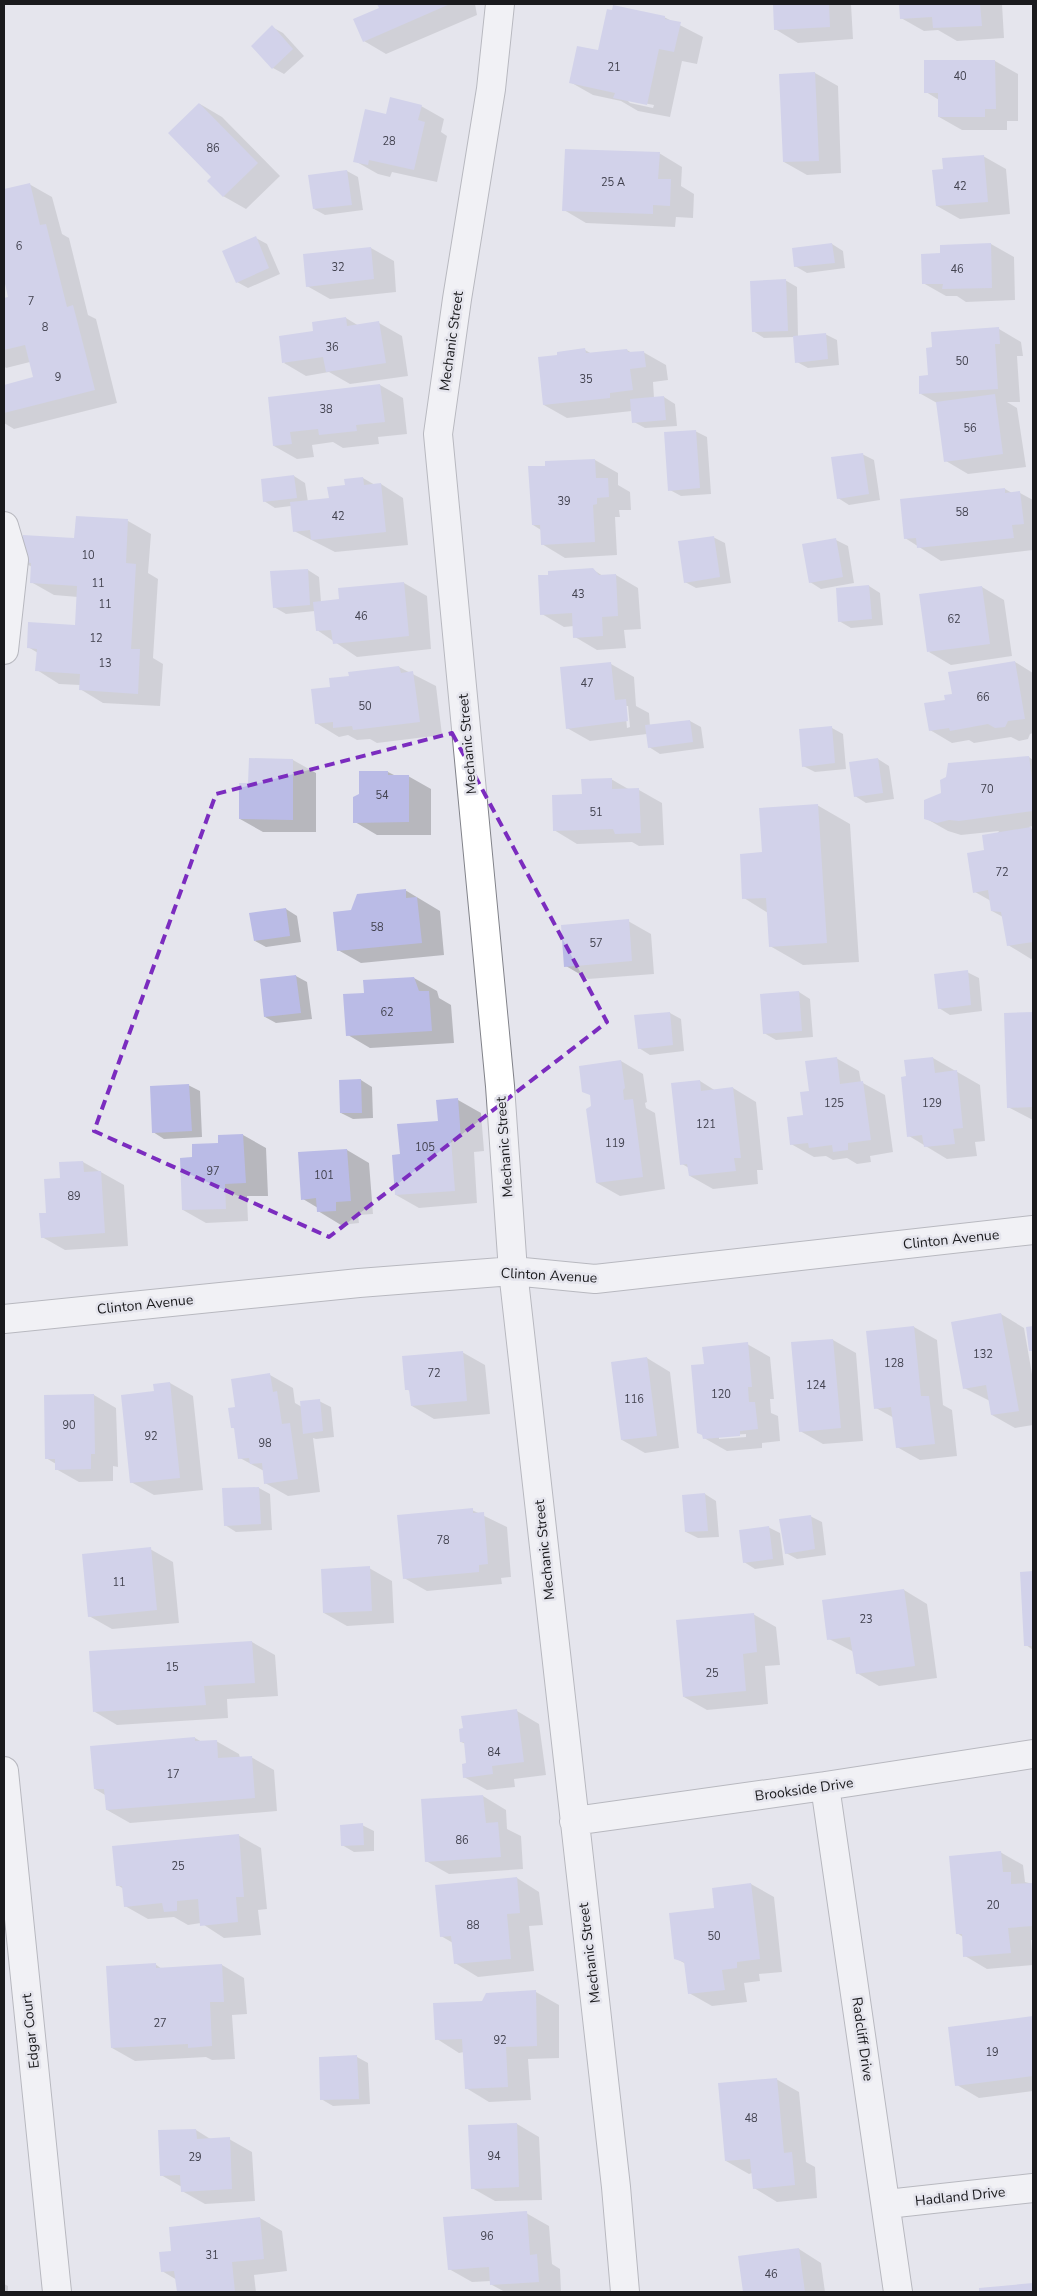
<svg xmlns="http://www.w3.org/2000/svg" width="1037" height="2296" font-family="'Nunito Sans',sans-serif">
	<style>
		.shadow { fill: #0003; fill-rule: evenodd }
		.building { fill: #babbe6 }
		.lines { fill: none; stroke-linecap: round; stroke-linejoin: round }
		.minor-casing { stroke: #818289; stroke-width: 30 }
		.minor { stroke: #fff; stroke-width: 28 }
		.marked { fill: none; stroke: #7b2cbf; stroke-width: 4; stroke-dasharray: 10 6; stroke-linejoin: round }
		.labels { text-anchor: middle; stroke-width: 5; stroke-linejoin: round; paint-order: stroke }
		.number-label { font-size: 11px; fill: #42424f }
		.street-label { font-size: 14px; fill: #1a1a1d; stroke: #e5e5ed }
	</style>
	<rect width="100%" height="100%" fill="#e5e5ed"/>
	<path class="shadow" d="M378,4H475L477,15L386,54L364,41L381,9Z
		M774,4H851L853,39L798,43L775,29Z
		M900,4H1002L1004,38L957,41L938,30L924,31L901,18Z
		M664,17L703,37L697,64L682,61L670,117L638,111L621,101L593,95L570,82L598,52ZM627,100L654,105L653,108L630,103Z
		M272,27L283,33L304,56L284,74L273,68Z
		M925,61H995L1018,74V121H1007V130H962L939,117V100L926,92Z
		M815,73L838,86L841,173L807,175L784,162Z
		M200,104L222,117L280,176L246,209L223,196L213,177Z
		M421,106L444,119L441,132L447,136L437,182L392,172L390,177L378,174L355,161L387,115Z
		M659,153L682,167L681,186L694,194L693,218L676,217L675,227L586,223L564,210Z
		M983,156L1006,169L1010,214L960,219L937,206L944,170Z
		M347,171L358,177L363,210L325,215L314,209Z
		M29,184L52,197L62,234L69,238L88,315L96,319L117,403L14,429L4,423V386L35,378L30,362L6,368L4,366V299L10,298L4,279V190Z
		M256,238L267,244L280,274L248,288L237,282Z
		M832,244L843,251L845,268L807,273L795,266Z
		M991,244L1014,257L1015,300L966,302L957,296H946L923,283L941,254V246Z
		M371,248L394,261L396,292L330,299L307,286Z
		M785,280L797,287L798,337L825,334L837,340L839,365L808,368L797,362L794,337L764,338L753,331Z
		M346,318L359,326L379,323L402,336L408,376L350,384L329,372L306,376L284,363L315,332Z
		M999,329L1021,342L1023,356H1017L1020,402H1007L1017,408L1026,467L968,474L946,461L937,403L921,394L929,376Z
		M585,350L592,354L627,350L632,353L643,352L666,365L668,380L653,382L654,398L664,397L675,404L677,426L645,428L634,422L632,411L567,418L544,405L559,356Z
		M380,385L403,398L407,434L378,437L379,444L343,448L333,442L312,445L314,457L297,459L274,446L269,398Z
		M695,431L707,437L711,494L681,496L670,490Z
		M862,454L874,460L880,500L849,505L838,498Z
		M595,460L618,473V485L630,492L631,510H619L620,517H615L617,555L565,558L542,544L541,530L533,525L546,467Z
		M294,476L305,483L308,502L330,499L346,486L363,478L375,485L381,484L403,498L408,545L335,552L294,531L291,506L275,508L264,501Z
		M1005,489L1012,493H1020L1033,500V550L941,561L905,538Z
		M128,521L151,534L148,573L158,579L153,658L163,664L160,706L103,703L80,689V685L59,684L37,670L38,653L28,647L76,626L78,597L54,595L31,582L32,567L23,562Z
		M713,537L725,543L731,583L696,588L685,582Z
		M836,540L848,546L854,583L821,589L810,582Z
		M592,569L603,576L616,575L638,588L641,629L624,630L626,648L597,650L575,637L574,626L564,627L542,614Z
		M308,570L319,577L321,602L341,600L404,583L427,596L431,649L357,657L317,630L315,611L286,614L274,607L272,573Z
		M869,586L880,593L883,625L851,628L839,621Z
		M982,587L1004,600L1012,656L951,665L929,652Z
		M1015,662L1033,673V733L1030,734L1028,739L1019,741L1011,737L974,743L969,740L952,743L930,730L946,701L953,695Z
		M611,664L634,677L636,706L649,713L650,726L690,721L701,727L704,748L660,754L649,747L647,734L590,741L567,728ZM625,706H628L630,727L627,728Z
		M399,667L436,686L442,735L377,743L370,739L357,740L348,735L339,737L316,723L332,688Z
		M832,728L843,734L846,769L815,772L803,766Z
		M1029,757L1033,760V826L1029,827L1033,830V958L1031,959L1008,945L1003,917L992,911L991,901L975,892L986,851L999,831L961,835L948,831L925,818Z
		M250,759L293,760L316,773V832H263L240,819L250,784Z
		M878,759L889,766L894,799L866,803L855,796Z
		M388,772L396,776H408L431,789V835H377L355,822Z
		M611,779L630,790H639L662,803L664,845L639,846L632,842L577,844L554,830L583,795Z
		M817,805L850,824L859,962L803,965L770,946L768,913L744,898L763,854Z
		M405,890L440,911L444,955L361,963L338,950L352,912Z
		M286,909L297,916L301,942L266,947L255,941Z
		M628,921L651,934L654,974L588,979L566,966Z
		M967,972L979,978L982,1011L950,1015L939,1008Z
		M296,976L307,982L312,1019L276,1023L265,1017Z
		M414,978L437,991L439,998L451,1005L454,1043L370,1048L348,1035Z
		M799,992L810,999L813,1037L776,1040L764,1033Z
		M670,1013L681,1019L684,1051L650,1055L639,1048Z
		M1005,1014H1033V1120L1008,1107Z
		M836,1058L859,1071L861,1082L885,1095L893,1152L870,1156L871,1162L857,1164L847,1158L833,1160L826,1156L814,1157L791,1144L804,1116L810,1092Z
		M933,1058L980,1085L985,1141L975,1142L977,1156L947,1159L909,1136L906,1061Z
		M621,1061L643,1074L647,1102L645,1103L646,1108L655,1113L665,1189L620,1196L597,1183L592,1106Z
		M361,1080L372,1087L373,1118L353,1119L341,1113Z
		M700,1081L716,1091L733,1088L756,1102L763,1170H757L758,1184L713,1189L690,1176L689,1168L682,1164Z
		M188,1085L200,1091L202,1137L164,1139L153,1132Z
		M458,1100L481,1113L484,1151L474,1152L477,1203L419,1208L396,1195L401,1156L439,1122L438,1101Z
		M243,1135L266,1148L268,1196H247L248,1221L206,1223L183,1210L194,1159L220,1144Z
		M347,1150L369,1163L373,1214L358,1215L359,1223L341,1225L318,1211V1208L303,1199Z
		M83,1162L124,1185L128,1246L65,1250L42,1237L48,1214L62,1179Z
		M1001,1314L1024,1328L1033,1380V1425L1015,1428L992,1415L990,1401L964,1388Z
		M914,1327L937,1340L943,1405L952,1410L957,1456L920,1460L897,1447L894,1418L876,1408Z
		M833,1340L856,1353L863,1441L823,1444L800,1431Z
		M747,1344L770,1357L774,1399H770L771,1413L778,1416L780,1441L762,1443V1448L727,1451L704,1438L705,1366ZM746,1434V1437L719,1439V1436Z
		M462,1352L485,1365L490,1414L434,1419L412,1406L410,1391L406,1389Z
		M647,1358L670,1372L679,1448L645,1453L622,1440Z
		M270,1375L293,1388L295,1403L302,1407L319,1401L331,1407L334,1437L316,1439L313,1438L320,1492L288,1496L265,1483L264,1471L240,1458L235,1429L232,1427L236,1408Z
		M170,1383L193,1396L203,1490L154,1495L131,1482L155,1392Z
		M94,1395L116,1408L118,1467L113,1466V1481L79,1482L56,1469V1464L46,1458Z
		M259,1488L270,1494L272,1530L236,1532L225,1525Z
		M705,1494L716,1501L719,1537L698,1538L686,1532Z
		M472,1510L507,1527L511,1577L501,1578L502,1584L427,1591L404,1578Z
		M810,1516L822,1522L826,1555L797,1559L786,1553Z
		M768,1527L780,1533L784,1565L755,1569L744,1562Z
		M150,1549L173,1562L179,1623L112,1629L89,1616Z
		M369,1568L392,1581L394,1623L347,1626L324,1613Z
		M1021,1573H1033V1650L1026,1645Z
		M904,1590L927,1604L937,1678L879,1686L857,1673L854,1652L829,1639Z
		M753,1614L776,1627L780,1665L765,1666L768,1704L707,1710L684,1697Z
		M252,1642L275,1655L278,1696L227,1699L228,1718L117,1725L95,1712L90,1652Z
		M517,1711L539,1724L546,1775L514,1779L515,1787L487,1790L464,1777L468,1764L466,1744L461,1742Z
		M195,1738L202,1742L216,1741L239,1754L240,1758L251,1757L274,1770L277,1811L130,1823L107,1810L105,1795L95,1789Z
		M483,1796L506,1810L507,1829L521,1836L523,1869L449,1874L426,1861Z
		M362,1825L374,1831V1851L354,1852L342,1845Z
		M238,1835L261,1848L267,1909L258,1910L261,1935L224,1938L201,1923L188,1925L174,1917L148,1919L125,1906L124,1889L117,1885Z
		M1000,1852L1023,1865L1025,1882L1033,1884V1940H1031L1033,1965L987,1969L965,1956L963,1937L957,1933Z
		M517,1878L539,1892L543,1925L529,1926L534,1971L478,1977L455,1963L453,1943L441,1936Z
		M751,1884L774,1897L782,1972L759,1974L760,1981L744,1983L747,2002L712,2006L689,1993L686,1964L675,1958L716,1909Z
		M155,1964L162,1969L222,1965L244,1978L247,2014L232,2015L235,2059L212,2060L206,2057L135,2061L112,2048Z
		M536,1992L559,2005V2058L528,2059L531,2100L489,2102L466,2088L464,2052L459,2053L437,2039L482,2003Z
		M1033,2018V2091L979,2098L957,2085L950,2028Z
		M357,2057L368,2063L370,2104L333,2106L321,2099L320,2058Z
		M776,2079L799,2092L806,2162L815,2167L817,2198L777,2202L754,2188L752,2173L749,2174L726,2161Z
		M517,2124L539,2137L542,2200L495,2201L472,2188Z
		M196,2130L212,2140L229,2139L252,2152L255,2201L205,2204L182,2191V2187L161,2175Z
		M4,2169L5,2191H4Z
		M526,2213L549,2226L552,2264L560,2269L561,2292H505L492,2285L491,2281L472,2282L449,2269Z
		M260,2218L282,2231L287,2271L254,2275L256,2292H178L177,2280L162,2271L173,2252Z
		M799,2249L821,2263L825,2292H744L739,2257Z
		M4,2284L8,2286V2292H4Z
		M1033,2284V2292H981L980,2290Z"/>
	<path class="building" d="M377,4H450L363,42L353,19L379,8Z
		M773,4H829L830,27L774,30Z
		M899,4H980L982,26L933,28L932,17L900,19Z
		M613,5L665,16V19L681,22L674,52L659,49L647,105L613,98L615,93L569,83L577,46L598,50L607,9L612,10Z
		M272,25L293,49L272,69L251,46Z
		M924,60H995L996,109H985V117H938V93H924Z
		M815,72L819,161L783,162L779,74Z
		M390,97L422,105L418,120L425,122L414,170L369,160L368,165L353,162L365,109L386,114Z
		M199,103L258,163L223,197L207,181L211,177L168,133Z
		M565,149L660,152L658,179H671L670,206L653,205V214L562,211Z
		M984,155L988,202L936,206L932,170L943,169L942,158Z
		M347,170L352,205L313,209L308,175Z
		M30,183L40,225L46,224L67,307L73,305L95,390L4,413V385L33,377L25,345L4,350V298L8,297L4,279V189Z
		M256,236L269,268L236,283L222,251Z
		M832,243L835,263L794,267L792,248Z
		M991,243L992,288L942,289L943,284H922L921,254L940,253V245Z
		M371,247L374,279L306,287L303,254Z
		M786,279L788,331L752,332L750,281Z
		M346,317L347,326L379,321L386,363L326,372L323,357L282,363L279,336L313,331L312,322Z
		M999,327L1000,344H995L998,389L919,394V376L928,375L926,348L932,347L931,332Z
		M826,333L828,359L795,363L793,336Z
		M585,348L586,353L627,349L628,352L644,351L646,367L630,369L633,390L610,393V398L543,405L538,357L557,355V352Z
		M380,384L385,422L356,425L357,431L319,435L318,429L290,432L292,444L273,446L268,397Z
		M995,394L1003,454L944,462L936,402Z
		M664,396L666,420L632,423L630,399Z
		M696,430L700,488L668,491L664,432Z
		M863,453L869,494L837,499L831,457Z
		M595,459L596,478H608L609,497L597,498V504L593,505L595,542L541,545L540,525H532L528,466H545V461Z
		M294,475L297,498L263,502L261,479Z
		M363,477L364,485L381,483L386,532L311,540L310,530L293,532L290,502L329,498L327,487L345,485L344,479Z
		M1005,488V493L1020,491L1024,524L1012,525L1014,538L917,548L916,538L904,539L900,499Z
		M76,516L128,519L126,563L136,564L131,649H140L138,694L79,690L80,674L35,671L37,649L27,648L28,622L75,625L77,586L30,583L31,563L21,562L23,535L74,538Z
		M714,536L720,577L684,583L678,541Z
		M836,538L843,577L809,583L802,544Z
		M593,568L599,575L616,574L618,616L602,617L603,636L573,638L572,613L540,615L538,575H548V571Z
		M308,569L310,605L273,608L270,571Z
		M404,582L409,636L333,644L331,630L316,631L313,602L339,599L338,588Z
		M869,585L872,619L838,622L836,588Z
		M982,586L990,644L927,652L919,594Z
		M1015,661L1025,719L1008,721L1005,727L995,728L988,724L950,731L949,728L929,731L924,703L945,700L944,695L952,694L948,672Z
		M611,662L615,700L626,699L628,721L566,729L560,667Z
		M399,666L401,673L413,671L420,722L353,730L352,726L333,728V722L315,724L311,689L330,687L329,678L349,676L348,672Z
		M690,720L693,742L648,748L645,725Z
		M832,726L835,763L802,767L799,729Z
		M1029,756L1033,786V811L959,821L949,820L937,823L924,819V800L941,793L940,780L946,777L948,763Z
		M249,758L293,759V820L239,819V783H248Z
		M878,758L883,793L854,797L849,762Z
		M359,771H388V775H409V822L353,823V797L359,794Z
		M612,778V789L639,788L641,833L615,834L613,829L553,831L552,795L582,794L581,779Z
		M818,804L827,943L769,947L766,898L742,899L740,854L762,852L759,808Z
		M1031,827L1033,841V942L1007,946L1001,912L991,911L988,890L973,893L967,853L984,850L982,835Z
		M406,889V898L417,897L422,943L337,951L333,912L351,910L357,894Z
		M286,908L290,936L254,941L249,913Z
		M629,919L632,961L564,967L561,925Z
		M968,970L971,1005L938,1009L934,974Z
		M296,975L301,1013L264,1017L260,979Z
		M414,977L419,991H429L432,1031L346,1036L343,994L364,993L363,980Z
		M799,991L802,1031L763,1034L760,994Z
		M670,1012L673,1045L638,1049L634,1015Z
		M1033,1012V1107L1007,1108L1004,1013Z
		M837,1057L840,1084L863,1081L871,1140L848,1143V1150L833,1152L832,1145L809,1148L808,1143L790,1145L787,1117L803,1115L800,1092L809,1091L805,1061Z
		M933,1057L935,1073L957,1070L963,1128L953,1129L955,1144L924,1147L922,1135L907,1137L901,1077L906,1076L904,1060Z
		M621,1060L625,1088L623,1090L624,1100L633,1099L643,1177L596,1183L586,1109L591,1106L590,1095L582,1092L579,1066Z
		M361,1079L362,1113H340L339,1080Z
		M700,1080L701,1091L733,1087L741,1158H734L736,1171L689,1176L687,1164L680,1165L671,1083Z
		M189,1084L192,1131L152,1133L150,1086Z
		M458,1098L461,1139L451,1140L455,1191L395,1195L392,1155L400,1154L397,1124L438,1121L436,1100Z
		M243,1134L246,1183L225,1184L226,1209L182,1210L180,1158L192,1157V1144L218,1143V1135Z
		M347,1149L351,1201L336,1202V1211L317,1212L316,1198L301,1200L298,1152Z
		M83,1161L84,1172L101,1171L105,1233L41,1238L39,1213H46L44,1179L60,1178L59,1162Z
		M1001,1313L1019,1411L991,1415L986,1385L963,1389L951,1322Z
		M914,1326L921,1396H929L935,1444L896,1448L891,1407L874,1409L866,1331Z
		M1033,1326V1351H1029L1026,1327Z
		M833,1339L841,1428L799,1432L791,1342Z
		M748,1342L752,1387H748L749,1402H755L758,1429L740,1431V1436L703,1439L702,1435L697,1433L691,1365L704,1364L702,1347Z
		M463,1351L467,1401L411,1406L409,1390H405L402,1356Z
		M647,1357L657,1436L621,1440L611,1362Z
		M270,1373L273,1392L277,1391L282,1424L290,1423L298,1479L264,1484L262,1463L250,1464L249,1458L238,1459L234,1428H231L228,1408L235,1407L231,1379Z
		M170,1382L180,1478L130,1483L121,1395L154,1391L153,1384Z
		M94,1394L95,1454H91V1469L55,1470V1459H45L44,1395Z
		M320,1399L323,1431L303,1434L300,1401Z
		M259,1487L261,1524L224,1526L222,1488Z
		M705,1493L708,1531L685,1532L682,1495Z
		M473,1508V1513L484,1512L488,1564L479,1565V1572L403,1579L397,1515Z
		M811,1515L815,1549L785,1554L779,1519Z
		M769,1526L773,1559L743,1563L739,1530Z
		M151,1547L157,1610L88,1617L82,1554Z
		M370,1566L372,1611L323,1613L321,1569Z
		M1033,1571V1646H1024L1020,1572Z
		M904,1589L915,1666L856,1674L850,1637L827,1640L822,1600Z
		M754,1613L757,1652L743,1654L746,1691L683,1697L676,1620Z
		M252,1641L255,1683L204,1686L206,1705L93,1712L89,1651Z
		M517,1709L524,1762L492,1766L493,1774L463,1778L462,1764L466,1763L464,1742H460L459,1729L463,1728L461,1716Z
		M195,1737V1741L217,1740L218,1758L252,1756L255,1798L106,1810L104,1789H94L90,1746Z
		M483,1795L486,1823L498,1822L501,1857L425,1862L421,1799Z
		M363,1823L364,1845L341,1846L340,1825Z
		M239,1834L244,1897H236L238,1922L200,1926L198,1899L177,1901V1911L164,1912L162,1903L124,1907L122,1886H116L112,1846Z
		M1001,1851L1003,1872H1011V1884L1033,1883V1926L1008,1928L1011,1953L963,1957L962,1934H956L949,1856Z
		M517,1877L520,1913L507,1914L511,1959L454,1964L451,1936L440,1937L435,1885Z
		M751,1883L760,1959L737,1962V1968L722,1970L725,1990L688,1994L684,1962L674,1959L669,1913L714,1908L712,1888Z
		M156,1963V1968L222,1964L224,2002H210L212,2046L188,2048V2044L111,2048L106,1966Z
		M536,1990L537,2046L506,2047L508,2087L465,2089L462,2039L435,2040L433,2003L482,2001L486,1993Z
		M1033,2016V2076L955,2086L948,2027Z
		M357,2055L359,2099L320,2100L319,2057Z
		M777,2078L784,2153L792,2152L795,2185L753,2189L750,2159L725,2161L718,2083Z
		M517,2123L519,2187L471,2189L468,2125Z
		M196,2129L197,2139L230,2137L232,2189L181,2192L180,2175L160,2176L158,2130Z
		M527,2211L530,2255L537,2254L539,2282L490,2285L489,2267L448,2270L443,2217Z
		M260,2217L264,2259L232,2262L235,2292H177L174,2271L161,2272L159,2252L171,2251L169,2227Z
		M799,2248L805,2292H743L738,2256Z
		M1033,2283V2292H979V2288Z"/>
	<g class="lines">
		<defs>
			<path id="minor" d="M500,4L491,89L457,299L438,434L500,1086L513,1271L616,2187L625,2292
				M4,526L14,560L4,650
				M4,1319L359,1283L513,1271L595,1279L1033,1230
				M4,1771L57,2292
				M825,1786L898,2292
				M574,1821L825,1786L1033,1754
				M887,2204L1033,2188"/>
		</defs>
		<use href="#minor" class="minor-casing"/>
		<use href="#minor" class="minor"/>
	</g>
	<path d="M0 0H1037V2296H0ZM452,733L607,1022L329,1237L94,1131L216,794Z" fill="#e5e5ed" fill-opacity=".55" fill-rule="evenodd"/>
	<path class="marked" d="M452,733L607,1022L329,1237L94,1131L216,794Z"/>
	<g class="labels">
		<g class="number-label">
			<text x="614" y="71">21</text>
			<text x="960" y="80">40</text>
			<text x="389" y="145">28</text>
			<text x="213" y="152">86</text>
			<text x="613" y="186">25 A</text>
			<text x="960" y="190">42</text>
			<text x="19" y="250">6</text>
			<text x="338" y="271">32</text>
			<text x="957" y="273">46</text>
			<text x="31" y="305">7</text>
			<text x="45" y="331">8</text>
			<text x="332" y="351">36</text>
			<text x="962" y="365">50</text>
			<text x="58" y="381">9</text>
			<text x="586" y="383">35</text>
			<text x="326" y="413">38</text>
			<text x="970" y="432">56</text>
			<text x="564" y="505">39</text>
			<text x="962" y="516">58</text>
			<text x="338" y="520">42</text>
			<text x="88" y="559">10</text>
			<text x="98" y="587">11</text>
			<text x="578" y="598">43</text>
			<text x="105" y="608">11</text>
			<text x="361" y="620">46</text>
			<text x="954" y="623">62</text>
			<text x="96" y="642">12</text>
			<text x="105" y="667">13</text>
			<text x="587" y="687">47</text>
			<text x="983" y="701">66</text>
			<text x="365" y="710">50</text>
			<text x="987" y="793">70</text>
			<text x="382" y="799">54</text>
			<text x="596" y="816">51</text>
			<text x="1002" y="876">72</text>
			<text x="377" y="931">58</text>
			<text x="596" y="947">57</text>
			<text x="387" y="1016">62</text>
			<text x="834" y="1107">125</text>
			<text x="932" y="1107">129</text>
			<text x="706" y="1128">121</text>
			<text x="615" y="1147">119</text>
			<text x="425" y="1151">105</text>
			<text x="213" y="1175">97</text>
			<text x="324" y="1179">101</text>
			<text x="74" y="1200">89</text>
			<text x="983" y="1358">132</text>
			<text x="894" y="1367">128</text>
			<text x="434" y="1377">72</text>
			<text x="816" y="1389">124</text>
			<text x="721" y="1398">120</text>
			<text x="634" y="1403">116</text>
			<text x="69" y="1429">90</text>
			<text x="151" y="1440">92</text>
			<text x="265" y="1447">98</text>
			<text x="443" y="1544">78</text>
			<text x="119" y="1586">11</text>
			<text x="866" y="1623">23</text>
			<text x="172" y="1671">15</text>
			<text x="712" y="1677">25</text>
			<text x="494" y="1756">84</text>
			<text x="173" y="1778">17</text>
			<text x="462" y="1844">86</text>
			<text x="178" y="1870">25</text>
			<text x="993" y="1909">20</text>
			<text x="473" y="1929">88</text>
			<text x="714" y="1940">50</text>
			<text x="160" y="2027">27</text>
			<text x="500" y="2044">92</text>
			<text x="992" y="2056">19</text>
			<text x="751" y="2122">48</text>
			<text x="494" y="2160">94</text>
			<text x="195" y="2161">29</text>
			<text x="487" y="2240">96</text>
			<text x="212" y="2259">31</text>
			<text x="771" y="2278">46</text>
		</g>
		<g class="street-label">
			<text transform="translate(451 341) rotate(-82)" y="5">Mechanic Street</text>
			<text transform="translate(467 744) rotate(-95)" y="5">Mechanic Street</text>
			<text transform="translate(504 1147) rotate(-94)" y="5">Mechanic Street</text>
			<text transform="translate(951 1239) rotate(-6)" y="5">Clinton Avenue</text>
			<text transform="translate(549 1275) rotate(3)" y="5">Clinton Avenue</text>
			<text transform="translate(145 1304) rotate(-6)" y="5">Clinton Avenue</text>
			<text transform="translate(544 1550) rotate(-96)" y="5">Mechanic Street</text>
			<text transform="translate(804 1789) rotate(-8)" y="5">Brookside Drive</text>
			<text transform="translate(589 1953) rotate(-97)" y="5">Mechanic Street</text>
			<text transform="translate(30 2031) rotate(-96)" y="5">Edgar Court</text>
			<text transform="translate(863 2039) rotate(82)" y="5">Radcliff Drive</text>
			<text transform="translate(960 2196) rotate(-6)" y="5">Hadland Drive</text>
		</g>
	</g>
	<rect width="1037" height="2296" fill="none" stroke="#1a1a1d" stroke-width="10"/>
</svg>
